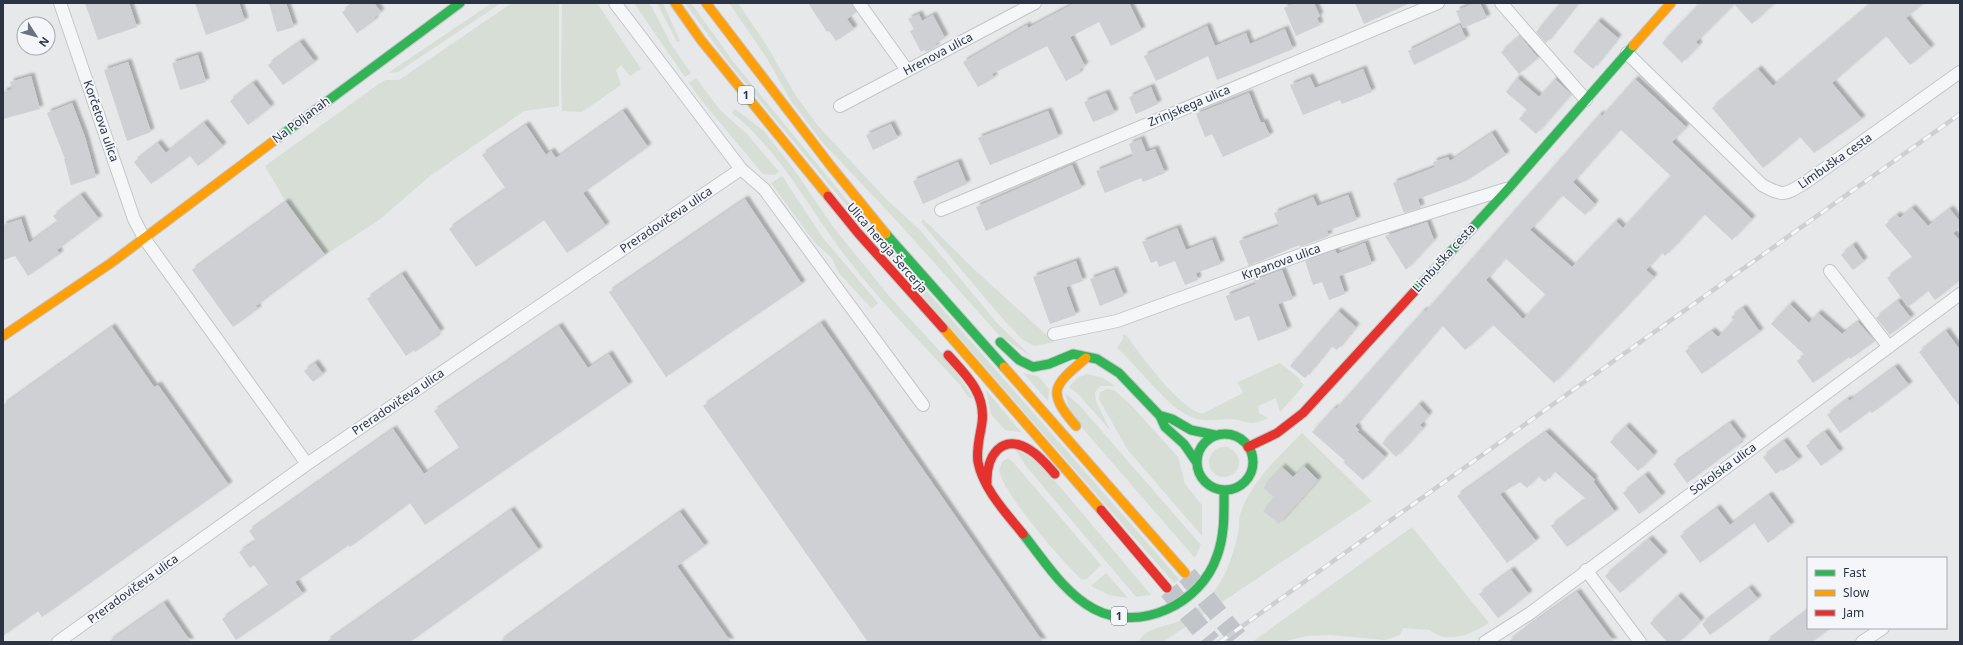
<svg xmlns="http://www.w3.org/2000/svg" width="1963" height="645" font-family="'Noto Sans',sans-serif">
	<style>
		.green { fill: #d6ded6 }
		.building { fill: #ced0d3; fill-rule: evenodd; filter: url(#shadow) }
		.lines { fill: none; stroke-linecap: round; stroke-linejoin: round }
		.primary-tunnel { stroke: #c1c4c9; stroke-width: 20; stroke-dasharray: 20 10; stroke-linecap: butt }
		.street-casing { stroke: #c4c6c8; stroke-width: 14 }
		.fast-casing { stroke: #c4c6c8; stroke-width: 11 }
		.slow-casing { stroke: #c4c6c8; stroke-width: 11 }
		.jam-casing { stroke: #c4c6c8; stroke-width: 11 }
		.street { stroke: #f5f6f7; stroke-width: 12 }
		.fast { stroke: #30b455; stroke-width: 9 }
		.slow { stroke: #ff9f0a; stroke-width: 9 }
		.jam { stroke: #e5322d; stroke-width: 9 }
		.rail-casing { stroke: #cecfd2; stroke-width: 4.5 }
		.rail { stroke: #f4f6f9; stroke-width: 3; stroke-dasharray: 9; stroke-linecap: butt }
		.labels { text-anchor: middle; stroke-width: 3.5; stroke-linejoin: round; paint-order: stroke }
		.shield { fill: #f4f6f9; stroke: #676e7b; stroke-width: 1 }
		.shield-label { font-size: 11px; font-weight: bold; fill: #2b3445 }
		.street-label { font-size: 12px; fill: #2b3445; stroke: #f4f6f9 }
	</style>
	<defs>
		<filter id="shadow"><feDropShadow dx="3.5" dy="-3.5" stdDeviation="1" flood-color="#0004"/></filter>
	</defs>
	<rect width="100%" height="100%" fill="#e6e8ea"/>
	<path class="green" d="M492,3H501L398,72L388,73Z
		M512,3H559V106L524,111L430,176L379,220L325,255L286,202L265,166L380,83L386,80H399Z
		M562,3H597L641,69L630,76L621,65L616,70L621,85L582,112L562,111L561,80Z
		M634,3H648L651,6L672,46L691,73L685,77Z
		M657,3H663L680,41L677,42Z
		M685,3H691L732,60L845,198L1179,579L1174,583L894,263L728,62Z
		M729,3H738L767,46L796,96L818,126L887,200L920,230L997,323L1032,357L999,335L895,219L823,143L791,101L766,57Z
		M696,78L720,110L747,134L779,172L775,175L763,174L702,101L689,83Z
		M735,109L764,131L795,171L834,228L889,296L948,360L973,398H969L960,385C921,342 878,300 843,253C807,205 779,150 732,113Z
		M782,176L823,238L878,303L872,309L838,272L832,258L815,243L771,183Z
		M923,219L975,270L1054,342L1034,346L1022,339L1002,318L921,222Z
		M1123,334L1127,336C1142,357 1178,407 1202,414L1243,393L1238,382L1280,363L1300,379V381L1304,385L1280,412L1276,398L1258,406L1259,413L1268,418C1247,428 1249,420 1230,419C1221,419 1212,421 1202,420C1172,417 1140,367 1117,348L1123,339Z
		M1023,373L1038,376L1049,389L1048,401Z
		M1087,374L1103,378L1115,386H1100L1095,393L1096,401L1110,430L1079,395L1069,387L1077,378Z
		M1107,389L1114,390L1130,404L1178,457L1185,484L1202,505V536L1127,449L1099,399L1100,392Z
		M986,390L1021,432L1005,430L991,414Z
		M1065,393L1080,406L1201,545L1195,558L1071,415Z
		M1302,433L1372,501L1163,642H1139C1145,626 1170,627 1183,619C1195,612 1206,600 1215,590C1228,573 1235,549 1239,528C1239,524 1239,519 1240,515C1249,484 1280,455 1302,433Z
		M1209 462a15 15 0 1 1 30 0a15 15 0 1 1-30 0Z
		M1015,449L1040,463L1151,595L1136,597L1026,466Z
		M1008,458L1013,462L1101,565L1087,579L1082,580C1061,560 1006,497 999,471L1002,462Z
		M1412,527L1489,623C1472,634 1446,645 1430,630L1403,628L1400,635L1385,640L1331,635L1306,636L1282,642H1252Z
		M1106,573L1128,598L1109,595L1091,586Z"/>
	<path class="building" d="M85,3H129L137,27L98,40Z
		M195,3H239L245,21L206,35Z
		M269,3H286L294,27L277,32Z
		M355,3H374L381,12L374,18L375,20L357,33L342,12Z
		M808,3H852L856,12L847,19L854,29L836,41L829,31L827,32Z
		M1075,3H1129L1142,30L1111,46L1099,22L1070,37L1085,66L1079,70L1080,73L1066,81L1047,46L992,74L994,78L978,87L963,62L1027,25L1028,28Z
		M1294,3H1314L1320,16L1317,18L1320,25L1296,36L1284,8Z
		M1355,3H1410L1364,24Z
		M1474,3H1480L1487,18L1463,28L1456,11Z
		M1560,3H1578L1546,43L1536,32Z
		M1700,3H1775L1752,24L1734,4L1696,42L1699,45L1682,63L1662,43Z
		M1872,3H1924L1906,18L1931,48L1910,65L1886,36L1832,83L1862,119L1814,153L1800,137L1763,168L1712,108L1758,69L1773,86Z
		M919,14L922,21L933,15L945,38L935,44L936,47L926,52L924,50L921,52L910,31L914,29L908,19Z
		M1598,21L1618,38L1593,69L1573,52Z
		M1460,25L1466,39L1414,65L1408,51Z
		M1207,26L1215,46L1246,33L1250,44L1285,29L1293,49L1217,80L1208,56L1156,81L1144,56Z
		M1520,36L1538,58L1519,74L1501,52Z
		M300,42L315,62L283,85L268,65Z
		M198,55L206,82L180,90L172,63Z
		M128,62L151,132L127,141L104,70Z
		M1363,69L1372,92L1342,104L1340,100L1303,115L1290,85L1310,77L1315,88Z
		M31,76L40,109L3,119V92L12,89L10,82Z
		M1517,78L1539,97L1555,79L1571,94L1536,134L1519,119L1527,110L1506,92Z
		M1635,79L1686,127L1672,142L1752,219L1732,240L1704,214L1665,256L1662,252L1646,270L1654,277L1554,383L1493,325L1465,350L1442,325L1355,426L1359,430L1357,431L1385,457L1363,480L1343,462L1345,461L1312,432L1334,408L1336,409L1424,310L1425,312L1600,114L1602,116ZM1620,129L1671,176L1623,228L1616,221L1572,267L1530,230L1562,195L1585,215L1595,204L1573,182ZM1505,258L1546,295L1523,319L1486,280Z
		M253,83L271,107L248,125L230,101Z
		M1151,87L1158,104L1136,114L1129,97Z
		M1106,93L1115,113L1093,122L1084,102Z
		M1249,93L1261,123L1264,122L1270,136L1223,157L1212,134L1205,137L1196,114Z
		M72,103L85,137L96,177L71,185L64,159H65L47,113Z
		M623,111L648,147L583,193L606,226L567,253L544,220L476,267L449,229L506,189L482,155L526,125L546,155L551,151L556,158Z
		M1048,111L1059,137L990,165L978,138Z
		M204,123L223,146L198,166L190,156L151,184L134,162L158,143L166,153Z
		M891,124L898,138L873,150L866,135Z
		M1492,133L1506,155L1466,181L1418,199L1421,208L1404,213L1393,183L1435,167L1433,162L1448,157L1450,161Z
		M1141,139L1146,152L1155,149L1165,173L1143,182L1141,178L1105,193L1096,171L1133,156L1129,144Z
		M958,162L967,184L923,204L913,181Z
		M1072,165L1082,188L986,231L976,207Z
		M81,195L99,219L57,250L60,254L28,276L15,256L3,260V225L21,219L29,243L58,222L53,216Z
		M1348,195L1357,220L1327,231L1329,236L1300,247L1299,245L1249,266L1239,241L1279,226L1274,213L1313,197L1317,206Z
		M745,199L802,284L666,377L609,292Z
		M286,202L325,255L256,306L258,309L233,327L192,270Z
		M1912,208L1928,226L1950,209L1960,222V228L1953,233L1960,241V280L1935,300L1928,291L1908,307L1887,278L1913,258L1885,225L1897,215L1900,218Z
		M1427,222L1434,240L1406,270L1385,236Z
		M1177,228L1186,250L1212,240L1221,264L1196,273L1198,280L1185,285L1175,261L1159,267L1157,261L1151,263L1142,242Z
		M1365,243L1372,264L1339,276L1345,294L1329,300L1322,282L1313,285L1305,261L1335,250L1337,254Z
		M1853,245L1864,261L1853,270L1841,255Z
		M1076,261L1083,281L1066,287L1076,315L1050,324L1033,277Z
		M1114,270L1124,296L1100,306L1090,279Z
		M1282,270L1293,299L1278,304L1288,330L1258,341L1249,316L1235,321L1226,296L1256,284L1254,280Z
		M402,274L441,332L436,335L437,337L415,352L414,350L406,356L367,299Z
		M1898,301L1911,318L1890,335L1876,318Z
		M1790,304L1809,323L1818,313L1842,334L1858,322L1875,341L1850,359L1849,357L1813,383L1797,361L1805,355L1771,324Z
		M1743,308L1760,332L1702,374L1685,351L1712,331L1718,337L1734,320L1731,317Z
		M1338,311L1356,327L1337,350L1331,346L1305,378L1290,366Z
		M821,323L1043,642H868L703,406Z
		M559,326L588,368L609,354L629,385L425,525L410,503L350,547L349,545L295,582L303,594L236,640L222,619L269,586L254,565L250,568L239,552L256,541L249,531L393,429L424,474L460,449L434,411Z
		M112,327L154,387L158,385L229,485L42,617L38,611L3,636V405Z
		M1946,331L1960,350V407L1919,352Z
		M315,363L323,374L313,382L304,371Z
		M1895,367L1909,385L1872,413L1870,411L1840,433L1827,415L1848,399L1849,401Z
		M1419,404L1429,415L1420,425L1423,428L1396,457L1382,443Z
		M1730,423L1743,440L1739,442L1740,444L1687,483L1673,464Z
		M1626,426L1654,455L1638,471L1610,442Z
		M1546,432L1595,480L1593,481L1615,512L1567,547L1551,526L1586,499L1554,471L1545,482L1538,476L1527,488L1520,482L1500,494L1536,541L1507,563L1457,496Z
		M1825,432L1840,452L1821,466L1806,446Z
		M1784,441L1799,460L1783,471L1782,469L1776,474L1763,457Z
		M1304,466L1318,480L1279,524L1263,511L1275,498L1263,488L1282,467L1293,477Z
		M1645,475L1662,496L1639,514L1623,493Z
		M1769,495L1791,525L1768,543L1754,523L1700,563L1680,536L1717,508L1730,525Z
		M511,510L539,550L410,642H326Z
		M680,512L705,546L677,566L731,642H499Z
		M1649,539L1664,555L1620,593L1605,576Z
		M1511,570L1529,594L1498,618L1479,594Z
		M1749,588L1758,599L1710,635L1702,624Z
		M1577,592L1614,642H1508L1538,619Z
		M1678,596L1701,621L1679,642H1667L1650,623Z
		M164,603L191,642H108Z
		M1808,610V628H1831L1812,642H1766Z"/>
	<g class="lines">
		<path class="primary-tunnel" d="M1187,575L1241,642
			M1169,590L1211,642"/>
		<defs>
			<path id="street" d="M60,3L134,219L144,238L307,464
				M615,3L741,169L764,189L923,405
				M859,3L907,70
				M1501,3L1586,100
				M1627,53L1762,185C1784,197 1785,195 1806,182L1960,72
				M840,106L1035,3
				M941,210L1438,3
				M1830,271L1889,347
				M1054,334L1117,321L1336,242L1506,189
				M1586,570L1640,642
				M58,642L307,464L741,169
				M1485,642L1529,614L1960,294
				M1862,642L1883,628"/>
			<path id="fast" d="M279,137L460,3
				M886,234L1004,367
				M1414,292L1508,189L1633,46
				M1000,342L1019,360L1033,367L1049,364L1073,354L1097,359L1119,373L1160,416L1165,427L1184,444L1197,463
				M1162,416L1172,419L1191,430L1215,435
				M1197 462a28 28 0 1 1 56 0a28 28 0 1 1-56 0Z
				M1023,534C1044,560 1063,592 1094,609C1140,633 1201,604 1217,556C1225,535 1224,512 1224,490"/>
			<path id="slow" d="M675,3L701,40L828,196
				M706,3L830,165L886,234
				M1633,46L1671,3
				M943,328L1101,510
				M3,336L111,263L279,137
				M1004,367L1185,573
				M1076,426C1046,391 1053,386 1086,358"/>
			<path id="jam" d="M828,196L858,233L943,328
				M948,355C966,375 986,393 982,423C980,436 976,449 978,462C983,489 1007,514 1023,534
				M1248,447L1277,433L1303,413L1414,292
				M987,483C986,456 1002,432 1030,450C1040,456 1048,466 1055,474
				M1101,510L1167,588"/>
		</defs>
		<use href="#street" class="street-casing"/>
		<use href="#fast" class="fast-casing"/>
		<use href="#slow" class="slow-casing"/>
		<use href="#jam" class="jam-casing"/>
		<use href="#street" class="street"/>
		<use href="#fast" class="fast"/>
		<use href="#slow" class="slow"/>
		<use href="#jam" class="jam"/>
		<defs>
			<path id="rail" d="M1220,642L1960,114"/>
		</defs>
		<use href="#rail" class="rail-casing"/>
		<use href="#rail" class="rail"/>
	</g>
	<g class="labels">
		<g class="shield">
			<rect x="738" y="86" width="16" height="18" rx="3"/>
			<rect x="1111" y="607" width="16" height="18" rx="3"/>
		</g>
		<g class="shield-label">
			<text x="746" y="99">1</text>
			<text x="1119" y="620">1</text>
		</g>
		<g class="street-label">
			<text transform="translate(938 54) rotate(-28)" y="4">Hrenova ulica</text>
			<text transform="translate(1189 106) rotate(-23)" y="4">Zrinjskega ulica</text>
			<text transform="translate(301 120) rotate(-37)" y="4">Na Poljanah</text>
			<text transform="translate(101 121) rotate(71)" y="4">Korčetova ulica</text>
			<text transform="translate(1835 161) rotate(-35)" y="4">Limbuška cesta</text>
			<text transform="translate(666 220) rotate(-34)" y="4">Preradovičeva ulica</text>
			<text transform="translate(887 248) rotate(49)" y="4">Ulica heroja Šercerja</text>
			<text transform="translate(1444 258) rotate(-48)" y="4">Limbuška cesta</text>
			<text transform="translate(1281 262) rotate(-20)" y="4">Krpanova ulica</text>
			<text transform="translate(398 402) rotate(-34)" y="4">Preradovičeva ulica</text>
			<text transform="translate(1723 469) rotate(-36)" y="4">Sokolska ulica</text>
			<text transform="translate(133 589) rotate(-36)" y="4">Preradovičeva ulica</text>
		</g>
	</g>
	<rect width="1963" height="645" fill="none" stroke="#2b3445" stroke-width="8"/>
	<rect x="1807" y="557" width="140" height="72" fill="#f4f6f9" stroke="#a4a8b1"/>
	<rect x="1815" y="570" width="20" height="6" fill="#30b455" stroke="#a4a8b1"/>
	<text x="1843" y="577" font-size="12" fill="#2b3445">Fast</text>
	<rect x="1815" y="590" width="20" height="6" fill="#ff9f0a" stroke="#a4a8b1"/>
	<text x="1843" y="597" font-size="12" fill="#2b3445">Slow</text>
	<rect x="1815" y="610" width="20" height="6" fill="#e5322d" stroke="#a4a8b1"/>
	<text x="1843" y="617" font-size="12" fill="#2b3445">Jam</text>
	<g transform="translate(36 36) rotate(126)"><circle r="19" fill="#f4f6f9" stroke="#a4a8b1"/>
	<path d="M0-3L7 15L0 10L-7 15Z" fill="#6c737f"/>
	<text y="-6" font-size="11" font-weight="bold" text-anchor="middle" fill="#2b3445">N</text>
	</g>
</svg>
